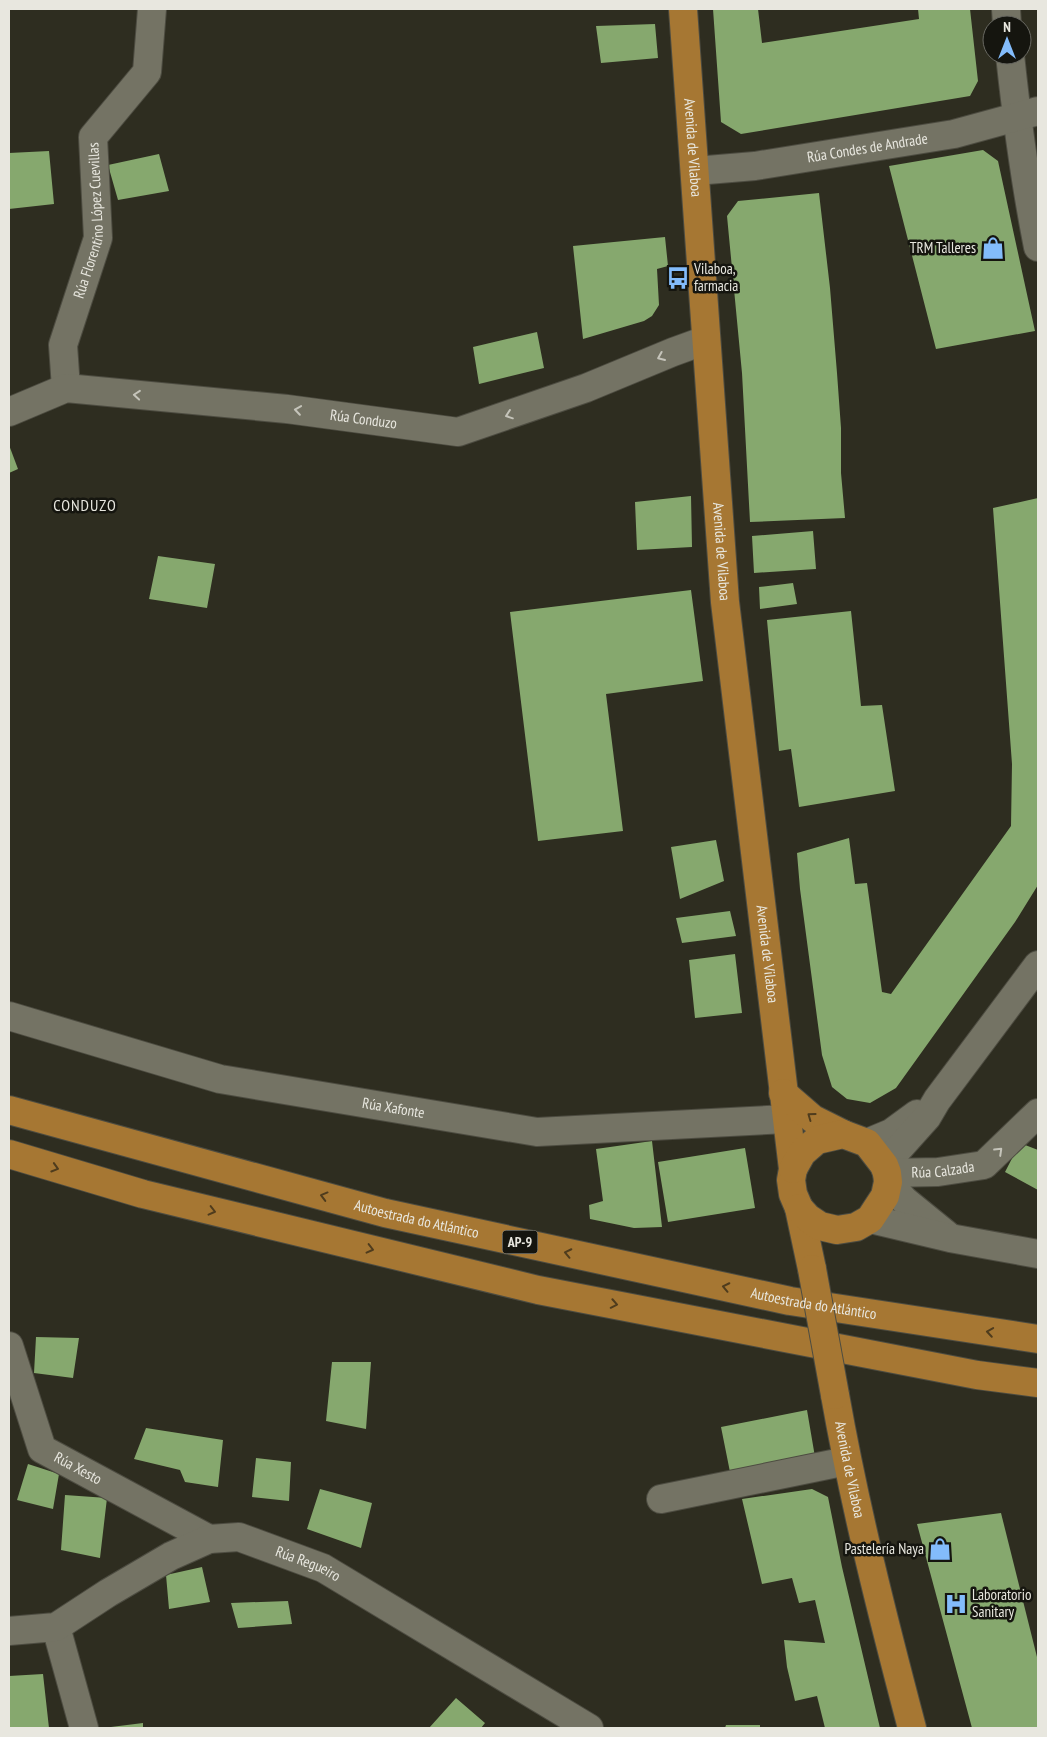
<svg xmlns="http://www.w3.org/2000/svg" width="1047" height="1737" font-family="'PT Sans Narrow',sans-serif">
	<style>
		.building { fill: #86a86e }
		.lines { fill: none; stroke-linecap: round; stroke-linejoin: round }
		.minor-casing { stroke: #4d4c41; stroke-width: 30 }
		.highway-casing { stroke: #4d4c41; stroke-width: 30 }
		.minor { stroke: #747364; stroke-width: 28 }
		.highway { stroke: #a67733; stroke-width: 28 }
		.highway-bridge-casing { stroke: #4d4c41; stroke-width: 30; stroke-linecap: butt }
		.highway-bridge { stroke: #a67733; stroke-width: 28 }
		.oneway { stroke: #c5c4ba }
		.oneway2 { stroke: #4f3c1d }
		.labels { text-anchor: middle; stroke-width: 5; stroke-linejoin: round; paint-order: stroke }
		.shield { fill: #15150f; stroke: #a9a8a1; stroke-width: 1 }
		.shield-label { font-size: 14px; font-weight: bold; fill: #e8e7df }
		.street-label { font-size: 15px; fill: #e8e7df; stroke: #15150f }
		.poi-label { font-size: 15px; fill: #e8e7df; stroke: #15150f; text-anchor: end }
		.neighbourhood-label { font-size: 16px; letter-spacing: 1px; fill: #e8e7df; stroke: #15150f }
	</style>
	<rect width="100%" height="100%" fill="#2e2d20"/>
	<path class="building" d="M713,9H758L762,43L919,19L918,9H970L978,81L970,96L741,134L721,122Z
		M655,24L658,58L601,63L596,26Z
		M983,150L998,161L1035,331L936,349L889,166Z
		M49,151L54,204L9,209V153Z
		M159,154L169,191L118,200L108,165Z
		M819,193L830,288L837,373L841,428V473L845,518L750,522L742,373L727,216L738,201Z
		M665,237L668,266L657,269L659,305L652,316L644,321L583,339L573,246Z
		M537,332L544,368L479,384L473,347Z
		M9,445L18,469L9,473Z
		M691,496L692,547L637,550L635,502Z
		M1038,498V885L1015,922L896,1088L870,1103L847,1099L832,1087L822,1055L800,889L797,853L849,838L855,884L867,883L882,992L891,994L1011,826L1012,764L993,508Z
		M813,531L816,569L754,573L752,536Z
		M158,556L215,564L207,608L149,599Z
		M793,583L797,604L760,609L759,587Z
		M691,590L703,681L606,694L623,831L538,841L510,612Z
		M851,611L861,706L882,705L895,791L799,807L791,749L779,751L767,620Z
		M716,840L724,881L680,899L671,847Z
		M730,911L736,936L682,943L676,918Z
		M735,954L742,1013L695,1018L689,960Z
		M652,1141L662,1227L634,1228L590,1219L589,1205L603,1201L596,1149Z
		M1020,1143L1038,1150V1190L1005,1172Z
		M745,1148L755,1208L668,1222L658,1162Z
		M36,1337L79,1338L73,1378L34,1373Z
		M332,1362H371L366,1429L326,1421Z
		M807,1410L815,1457L730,1472L721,1427Z
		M146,1428L223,1440L218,1487L185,1482L180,1470L134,1459Z
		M256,1458L291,1462L289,1501L252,1497Z
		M28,1464L59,1474L53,1509L17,1500Z
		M320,1489L372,1503L361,1548L307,1529Z
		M812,1489L828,1497L842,1567L880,1728H825L817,1696L795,1701L787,1667L784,1640L825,1643L815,1600L799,1603L792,1578L762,1584L742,1499Z
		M65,1495L107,1498L100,1558L61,1550Z
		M1001,1513L1038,1661V1728H972L917,1524Z
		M202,1567L210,1602L169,1609L166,1575Z
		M288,1601L292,1624L238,1628L231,1603Z
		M43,1674L49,1728H9V1676Z
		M456,1698L485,1723L481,1728H429Z
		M143,1723V1728H111V1727Z
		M726,1725H760V1728H725Z"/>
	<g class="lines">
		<defs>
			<g id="minor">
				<path d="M1006,9L1007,25"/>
				<path d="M1010,55C1017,121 1025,182 1038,247"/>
				<path id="s1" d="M695,171L755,166L954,134L1038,111"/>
				<path id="s2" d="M66,388L63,345L98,238L93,137L147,72L152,9"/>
				<path id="s3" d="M9,412L66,388L287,409L458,432L586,388L673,352L706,340"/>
				<path id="s4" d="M9,1016L220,1079L537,1132L787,1119"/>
				<path d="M867,1143L891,1133L917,1114"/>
				<path d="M884,1165L927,1117L937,1100L1038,965"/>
				<path id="s5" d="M887,1173L938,1172L984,1165L1038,1113"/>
				<path d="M888,1182L904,1200L947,1235"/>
				<path d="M870,1219L950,1238L1038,1254"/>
				<path id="s6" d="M9,1346L42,1449L209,1539"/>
				<path d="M661,1499L847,1461"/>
				<path d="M56,1627L84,1728"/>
				<path id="s7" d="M9,1631L56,1627L108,1593L171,1556L209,1539L239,1537L323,1568L589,1728"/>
			</g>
			<g id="highway">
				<path id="s8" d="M683,9L725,602L793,1169L791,1180L793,1194L799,1208L812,1269"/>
				<path d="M783,1093L813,1119L843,1134"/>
				<path id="s9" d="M9,1110L385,1213L790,1301L1038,1339"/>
				<path d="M9,1154L143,1194L538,1290L977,1375L1038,1383"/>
				<path d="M793,1169L802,1153L817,1140L843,1134L867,1143L884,1165L887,1173L888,1182L885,1196L870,1219L856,1227L837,1230L820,1226L808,1218L799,1208"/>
				<path id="s10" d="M835,1395C855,1508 883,1618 912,1728"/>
			</g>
		</defs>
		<use href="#minor" class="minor-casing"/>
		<use href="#highway" class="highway-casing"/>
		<use href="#minor" class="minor"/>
		<use href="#highway" class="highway"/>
		<defs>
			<path id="highway-bridge" d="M812,1269L835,1395"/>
		</defs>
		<use href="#highway-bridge" class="highway-bridge-casing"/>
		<use href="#highway-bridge" class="highway-bridge"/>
	</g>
	<defs><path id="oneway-chevron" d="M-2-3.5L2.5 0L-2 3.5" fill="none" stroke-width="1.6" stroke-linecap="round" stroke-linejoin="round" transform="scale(1.25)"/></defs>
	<g class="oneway">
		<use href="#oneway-chevron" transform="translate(661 357) rotate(157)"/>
		<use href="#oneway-chevron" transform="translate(137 395) rotate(-175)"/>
		<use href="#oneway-chevron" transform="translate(298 410) rotate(-172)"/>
		<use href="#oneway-chevron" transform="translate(509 415) rotate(161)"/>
		<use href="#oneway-chevron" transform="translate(999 1151) rotate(-44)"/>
	</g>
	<g class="oneway2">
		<use href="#oneway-chevron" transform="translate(811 1116) rotate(-144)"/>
		<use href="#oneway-chevron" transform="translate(55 1168) rotate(17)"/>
		<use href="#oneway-chevron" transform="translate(324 1196) rotate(-165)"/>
		<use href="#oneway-chevron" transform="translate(212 1211) rotate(14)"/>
		<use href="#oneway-chevron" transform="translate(370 1249) rotate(14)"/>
		<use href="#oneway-chevron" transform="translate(568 1253) rotate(-168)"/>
		<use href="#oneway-chevron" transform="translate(726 1287) rotate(-168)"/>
		<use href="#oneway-chevron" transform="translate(614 1304) rotate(11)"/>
		<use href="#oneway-chevron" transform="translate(990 1332) rotate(-171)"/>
	</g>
	<defs>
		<symbol id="shop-bare" viewBox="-9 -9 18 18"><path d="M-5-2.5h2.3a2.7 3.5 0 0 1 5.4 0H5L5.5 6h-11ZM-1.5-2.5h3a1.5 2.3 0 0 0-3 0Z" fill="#83bcfb" stroke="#15150f" stroke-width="2.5" paint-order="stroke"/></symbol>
		<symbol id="bus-bare" viewBox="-9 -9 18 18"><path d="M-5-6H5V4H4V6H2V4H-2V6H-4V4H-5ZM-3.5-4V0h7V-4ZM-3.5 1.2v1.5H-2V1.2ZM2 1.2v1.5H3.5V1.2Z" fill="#83bcfb" stroke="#15150f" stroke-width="2.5" paint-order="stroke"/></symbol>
		<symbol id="hospital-bare" viewBox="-9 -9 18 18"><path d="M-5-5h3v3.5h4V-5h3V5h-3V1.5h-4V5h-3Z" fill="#83bcfb" stroke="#15150f" stroke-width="2.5" paint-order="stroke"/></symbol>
	</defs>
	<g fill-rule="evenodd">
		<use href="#shop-bare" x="977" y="232" width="32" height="32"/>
		<use href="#bus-bare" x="662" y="262" width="32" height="32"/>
		<use href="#shop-bare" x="924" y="1533" width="32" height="32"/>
		<use href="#hospital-bare" x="940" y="1588" width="32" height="32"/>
	</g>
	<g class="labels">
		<rect class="shield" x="502.5" y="1230.5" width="35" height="23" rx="4"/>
		<g class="shield-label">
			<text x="520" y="1247">AP-9</text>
		</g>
		<g class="street-label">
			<text dy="5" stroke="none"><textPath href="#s8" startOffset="139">Avenida de Vilaboa</textPath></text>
			<text dy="5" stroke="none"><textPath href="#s1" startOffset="174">Rúa Condes de Andrade</textPath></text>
			<text dy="5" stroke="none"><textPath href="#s2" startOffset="172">Rúa Florentino López Cuevillas</textPath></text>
			<text dy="5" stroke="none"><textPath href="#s3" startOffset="361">Rúa Conduzo</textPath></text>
			<text dy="5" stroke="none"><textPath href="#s8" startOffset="544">Avenida de Vilaboa</textPath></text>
			<text dy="5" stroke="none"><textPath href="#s8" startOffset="949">Avenida de Vilaboa</textPath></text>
			<text dy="5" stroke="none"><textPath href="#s4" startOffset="396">Rúa Xafonte</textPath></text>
			<text dy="5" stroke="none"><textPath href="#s5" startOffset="56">Rúa Calzada</textPath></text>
			<text dy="5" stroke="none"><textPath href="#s9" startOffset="422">Autoestrada do Atlántico</textPath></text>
			<text dy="5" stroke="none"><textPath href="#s9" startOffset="828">Autoestrada do Atlántico</textPath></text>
			<text dy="5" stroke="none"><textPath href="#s6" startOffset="149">Rúa Xesto</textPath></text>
			<text dy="5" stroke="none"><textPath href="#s10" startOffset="76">Avenida de Vilaboa</textPath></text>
			<text dy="5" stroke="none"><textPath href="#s7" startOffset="328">Rúa Regueiro</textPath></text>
		</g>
		<g class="poi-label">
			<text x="976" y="253">TRM Talleres</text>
			<text x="694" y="274" text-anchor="start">Vilaboa,<tspan x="694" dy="17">farmacia</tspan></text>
			<text x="924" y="1554">Pastelería Naya</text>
			<text x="972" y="1600" text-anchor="start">Laboratorio<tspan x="972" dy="17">Sanitary</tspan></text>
		</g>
		<g class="neighbourhood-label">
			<text x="85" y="511">CONDUZO</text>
		</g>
	</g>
	<rect width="1047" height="1737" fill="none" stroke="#e8e7df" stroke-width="20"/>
	<g transform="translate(1007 40)"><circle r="24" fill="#15150f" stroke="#696962"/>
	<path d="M0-4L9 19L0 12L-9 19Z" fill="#83bcfb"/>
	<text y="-8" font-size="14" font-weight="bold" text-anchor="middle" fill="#e8e7df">N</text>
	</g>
</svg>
